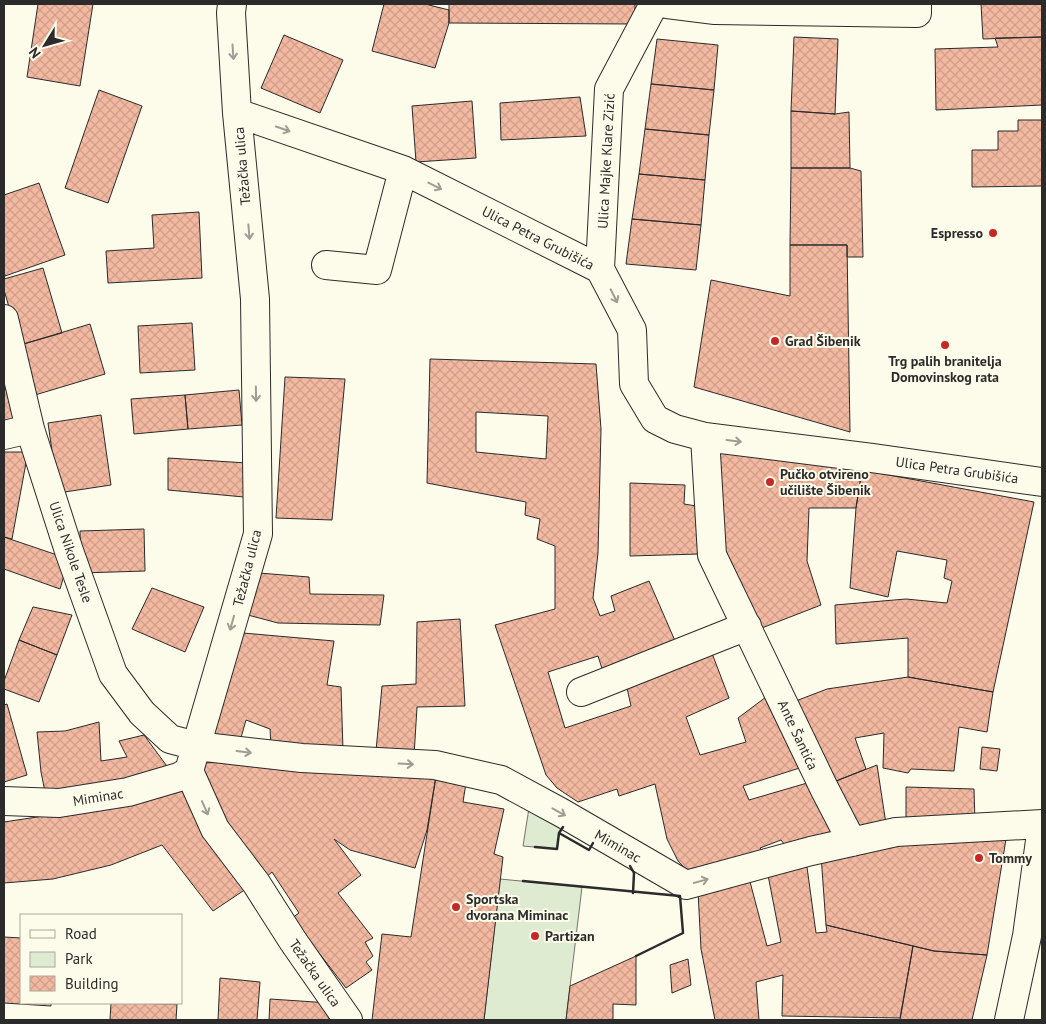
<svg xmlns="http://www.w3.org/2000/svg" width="1046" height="1024" font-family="'PT Sans',sans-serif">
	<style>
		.green { fill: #deebd1; stroke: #74746e }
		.building { fill: url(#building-cross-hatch); stroke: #2b2b2b; fill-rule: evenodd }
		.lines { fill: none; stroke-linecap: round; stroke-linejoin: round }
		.minor-casing { stroke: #2b2b2b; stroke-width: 30 }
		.major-casing { stroke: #2b2b2b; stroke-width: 30 }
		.minor { stroke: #fdfbea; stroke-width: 28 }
		.major { stroke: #fdfbea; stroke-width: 28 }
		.wall { stroke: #2b2b2b; stroke-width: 2.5 }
		.oneway { stroke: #9e9d94 }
		.poi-dot { fill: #c62828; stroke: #fdfbea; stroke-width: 2 }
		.labels { text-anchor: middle; stroke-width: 4; stroke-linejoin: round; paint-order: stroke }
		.street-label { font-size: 14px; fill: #2b2b2b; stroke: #fdfbea }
		.poi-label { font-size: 14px; font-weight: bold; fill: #2b2b2b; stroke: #fdfbea; text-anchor: start }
	</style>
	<defs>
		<pattern id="building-cross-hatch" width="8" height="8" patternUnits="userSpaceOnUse" patternTransform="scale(1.25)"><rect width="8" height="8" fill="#f2b8a0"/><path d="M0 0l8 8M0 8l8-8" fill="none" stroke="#d09e8a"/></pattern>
	</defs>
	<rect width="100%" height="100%" fill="#fdfbea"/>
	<path class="green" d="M529,808L563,827L559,833L557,849L523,846Z
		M500,879L582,887L566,1020H484Z"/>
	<path class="building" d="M38,4H93L80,86L27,77Z
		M384,4H425L449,10V23L435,68L372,51Z
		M449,4H635V24L449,23Z
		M981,4H1042V37L983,39Z
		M284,35L343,60L320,113L261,88Z
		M794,37L838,39L835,114L791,111Z
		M1042,37V105L936,110L935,49L998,47L995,38Z
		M657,39L718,45L714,90L651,84Z
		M651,84L714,90L709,135L645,129Z
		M99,90L142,106L108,203L65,188Z
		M580,97L586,136L501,140L500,103Z
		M472,101L476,158L416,162L412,106Z
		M791,111L835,114L849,112L850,168H791Z
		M1018,120H1042V186L972,187V150H998V131H1018Z
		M645,129L709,135L705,180L639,174Z
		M791,168H850L861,171L863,257H847V245H790Z
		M639,174L705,180L701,225L632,219Z
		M39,183L65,255L5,276L4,271V195Z
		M199,212L202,278L108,283L106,251L154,248L152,215Z
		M632,219L701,225L696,270L626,264Z
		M790,245H847L850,432L694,387L711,280L790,296Z
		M43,268L62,333L20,345L4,290V279Z
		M192,323L195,370L140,373L138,326Z
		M90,324L105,374L35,395L20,345Z
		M430,359L596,364L601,429L598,553L593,598L600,616L615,611L611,596L649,581L679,650L605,678L598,656L548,672L565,728L631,706L625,679L710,648L729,698L686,717L700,755L746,742L738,718L774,691L809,765L743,786L749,800L814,781L838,834L788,849L781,840L760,848L767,858L692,876L678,861L667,839L655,784L619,796L617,789L578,802L557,788L546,775L495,625L555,609V546L537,539L540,519L525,515L526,502L427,483ZM476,412L548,416L546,459L476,452Z
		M285,377L345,379L332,520L276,518Z
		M4,382L14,420L4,423Z
		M239,390L242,425L188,429L185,395Z
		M185,395L188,429L134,434L131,399Z
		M101,415L111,485L58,493L48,423Z
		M718,451L862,470L856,508H809L807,561L821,605L754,631L722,550Z
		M4,452H28L12,539L4,537Z
		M168,458L247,463L244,497L168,490Z
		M862,470L1034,502L993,692L908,677V638L836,644L835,605L906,599L947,603L952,581L944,578L947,560L897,551L888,597L850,588L856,508Z
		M630,483L685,485L684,504L696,506L699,554L630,556Z
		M144,529L145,571L81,573L80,531Z
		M4,537L69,559L60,589L4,569Z
		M259,573L309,577L310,594L384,595L380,625L278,623L244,614Z
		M152,588L204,607L185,652L132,629Z
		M33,607L72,615L57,655L19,640Z
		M460,619L465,706L417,707L414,756L376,751L382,686L416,684L417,622Z
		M243,633L334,641L327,685L341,687L343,750L271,746L270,729L246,720L240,741L211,737Z
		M19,640L57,655L39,702L4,689V681Z
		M908,677L993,692L987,732L959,727L954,771L911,769L908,773L883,768L884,733L855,738L866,769L826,785L788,704L827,689Z
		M7,704L27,775L4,782V705Z
		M99,722L101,761L127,757L119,741L144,735L172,773L46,797L41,772L37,732L65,731Z
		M982,747L1000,749L997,771L980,769Z
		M228,762L436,776L427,830L415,868L350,850L334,839L361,875L338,893L373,938L365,942L373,956L366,962L372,970L346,988L292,918L299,913L272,872L263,880L213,811L202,763Z
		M877,765L886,824L853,826L826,785Z
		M436,776L466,783L463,802L504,809L494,854L503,857L484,1020H372L382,934L411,937Z
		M182,781L249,887L213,911L162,845L111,865L53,879L4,883V822L57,814Z
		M906,787L974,789L975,822L906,825Z
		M1006,839L987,955L934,951L826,925L821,855L845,849Z
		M806,860L816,933L827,932L826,925L913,946L900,1018L782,1016L783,975L756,982L759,1020H715L701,949L698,891L749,878L767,946L781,942L767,870Z
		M4,937L21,938V1003H51V1006L4,1003Z
		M913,946L934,951L987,955L972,1020H900Z
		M636,956V1005L613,1004V1020H566L570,986Z
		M688,959L691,985L672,993L670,965Z
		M220,978L260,982L257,1020H218Z
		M270,999L330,1003L329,1020H269Z
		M111,1003L177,1004L176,1020H110Z"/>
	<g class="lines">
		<defs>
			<path id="minor" d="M232,4L231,13L237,113L255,299L258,534L189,771L215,829L256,883L293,941L348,1020
				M667,4L715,10L917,13V4
				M237,113L403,170L600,269L632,330L634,384L655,419L675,429L705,437L872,458L1042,482
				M326,265L377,270L403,170
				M600,269L609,89L654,4
				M4,319L30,429L69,551L113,674L142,713L170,739L196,746L302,758L435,765L501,780L562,813L686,885L811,851L896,832L1042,824
				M4,435L30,429
				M705,437L712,555L824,788L852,842
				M581,692L747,626
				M4,801L59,803L128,792L179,777L189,771"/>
			<path id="major" d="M1009,1020L1027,936L1042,826"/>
		</defs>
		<use href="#minor" class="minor-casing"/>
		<use href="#major" class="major-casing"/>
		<use href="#minor" class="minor"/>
		<use href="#major" class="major"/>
		<path class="wall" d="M563,827L559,833L589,850L593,843
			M535,847L557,849L559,833
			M630,866L634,873L633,893
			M523,881L680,896L683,933L636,956"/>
	</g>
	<defs><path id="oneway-shaft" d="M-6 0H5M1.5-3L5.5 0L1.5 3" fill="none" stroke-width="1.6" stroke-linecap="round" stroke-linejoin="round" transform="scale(1.25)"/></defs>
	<g class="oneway">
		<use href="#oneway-shaft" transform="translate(233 52) rotate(86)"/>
		<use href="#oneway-shaft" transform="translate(283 129) rotate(19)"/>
		<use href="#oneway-shaft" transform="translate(435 186) rotate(27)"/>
		<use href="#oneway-shaft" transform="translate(249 232) rotate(85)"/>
		<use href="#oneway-shaft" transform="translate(614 296) rotate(63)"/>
		<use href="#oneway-shaft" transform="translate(256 394) rotate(89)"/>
		<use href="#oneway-shaft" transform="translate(734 441) rotate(7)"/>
		<use href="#oneway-shaft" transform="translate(232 623) rotate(106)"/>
		<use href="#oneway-shaft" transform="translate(244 752) rotate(7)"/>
		<use href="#oneway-shaft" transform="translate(406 764) rotate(3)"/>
		<use href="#oneway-shaft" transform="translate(205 808) rotate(66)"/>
		<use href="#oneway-shaft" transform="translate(559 812) rotate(29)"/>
		<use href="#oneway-shaft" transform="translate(701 881) rotate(-15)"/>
	</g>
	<g class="poi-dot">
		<circle cx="993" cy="233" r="5"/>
		<circle cx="775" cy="341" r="5"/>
		<circle cx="945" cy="345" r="5"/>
		<circle cx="770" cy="482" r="5"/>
		<circle cx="979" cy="858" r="5"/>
		<circle cx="456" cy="907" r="5"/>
		<circle cx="535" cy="936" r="5"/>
	</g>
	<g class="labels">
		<g class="street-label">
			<text transform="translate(606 161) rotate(-87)" y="5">Ulica Majke Klare Zizić</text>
			<text transform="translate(242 166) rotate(-95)" y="5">Težačka ulica</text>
			<text transform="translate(538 238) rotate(27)" y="5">Ulica Petra Grubišića</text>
			<text transform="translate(957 470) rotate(8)" y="5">Ulica Petra Grubišića</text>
			<text transform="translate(71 552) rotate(71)" y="5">Ulica Nikole Tesle</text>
			<text transform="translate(247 568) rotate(-76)" y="5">Težačka ulica</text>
			<text transform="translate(798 735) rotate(65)" y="5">Ante Šantića</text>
			<text transform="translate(98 797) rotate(-9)" y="5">Miminac</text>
			<text transform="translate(618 846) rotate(30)" y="5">Miminac</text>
			<text transform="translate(315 973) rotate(55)" y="5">Težačka ulica</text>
		</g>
		<g class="poi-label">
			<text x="983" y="238" text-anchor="end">Espresso</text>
			<text x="785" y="346">Grad Šibenik</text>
			<text x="945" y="366" text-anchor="middle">Trg palih branitelja<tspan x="945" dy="16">Domovinskog rata</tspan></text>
			<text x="780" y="479">Pučko otvireno<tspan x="780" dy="16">učilište Šibenik</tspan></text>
			<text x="989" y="863">Tommy</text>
			<text x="466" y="904">Sportska<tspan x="466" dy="16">dvorana Miminac</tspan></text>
			<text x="545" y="941">Partizan</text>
		</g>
	</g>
	<rect width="1046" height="1024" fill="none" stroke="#2b2b2b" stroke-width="10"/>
	<rect x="20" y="914" width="162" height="90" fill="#fdfbea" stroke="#a9a89e"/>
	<rect x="30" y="930" width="25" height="8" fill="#fdfbea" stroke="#a9a89e"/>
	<text x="65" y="939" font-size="15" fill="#2b2b2b">Road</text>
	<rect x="30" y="952" width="25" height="15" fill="#deebd1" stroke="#a9a89e"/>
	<text x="65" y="964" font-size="15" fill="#2b2b2b">Park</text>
	<rect x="30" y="976" width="25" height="15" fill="url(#building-cross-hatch)" stroke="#a9a89e"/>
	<text x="65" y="989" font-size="15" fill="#2b2b2b">Building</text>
	<g transform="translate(45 45) rotate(233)" stroke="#fdfbea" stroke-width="4" paint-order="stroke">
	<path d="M0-4L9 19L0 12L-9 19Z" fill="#2b2b2b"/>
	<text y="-8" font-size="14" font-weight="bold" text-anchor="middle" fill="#2b2b2b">N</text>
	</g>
</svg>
